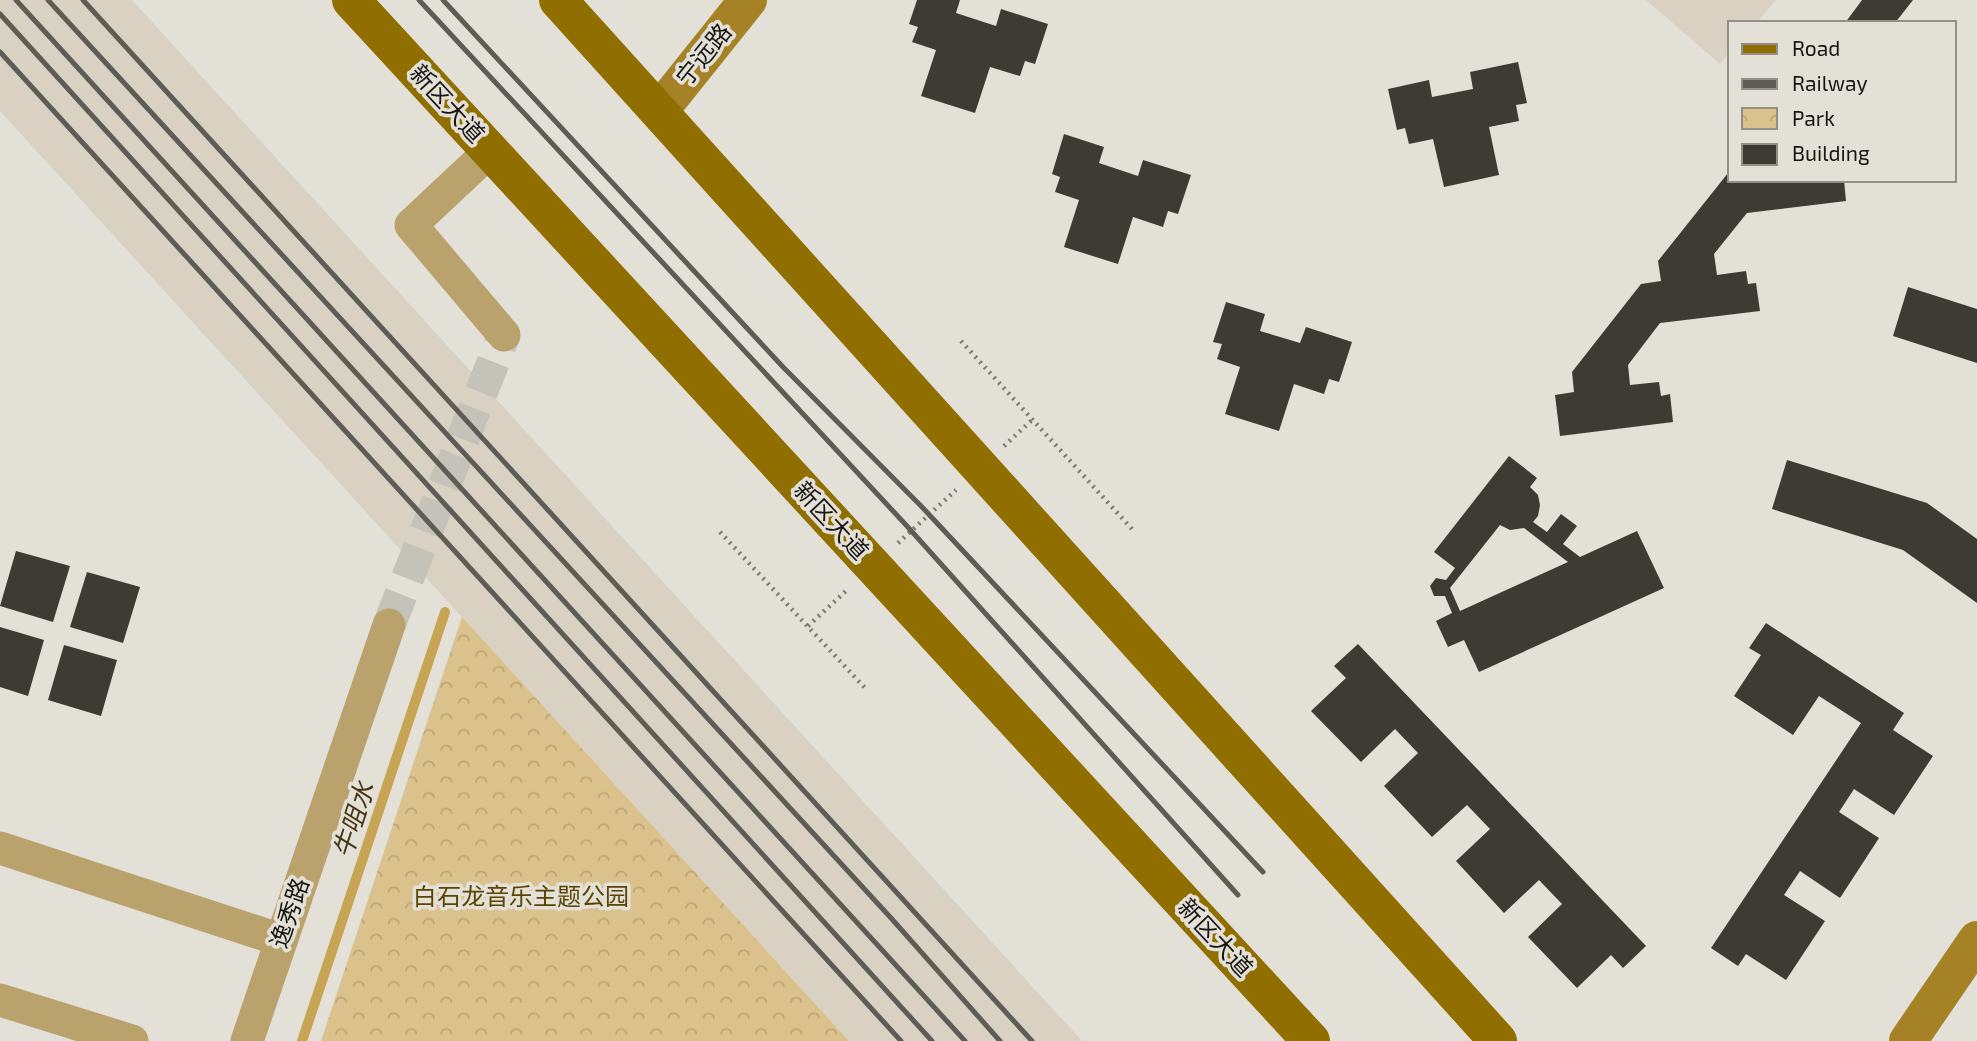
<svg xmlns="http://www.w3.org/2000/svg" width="1977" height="1041" font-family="'Exo 2','Noto Sans SC',sans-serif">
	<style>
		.built { fill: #d9d2c3 }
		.park { fill: url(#park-crowns) }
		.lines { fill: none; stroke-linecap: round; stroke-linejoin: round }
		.stream { stroke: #c8a555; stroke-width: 10 }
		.building { fill: #3e3b34; fill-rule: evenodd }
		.street-tunnel { stroke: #c4c2b9; stroke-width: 33; stroke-dasharray: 33 17; stroke-linecap: butt }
		.path { stroke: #7b7973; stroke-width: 4.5; stroke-dasharray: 2 5; stroke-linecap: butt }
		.street { stroke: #baa26d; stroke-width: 33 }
		.secondary { stroke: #a68227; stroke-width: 38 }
		.primary { stroke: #916e00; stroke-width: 38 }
		.rail { stroke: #5d5c56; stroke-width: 5 }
		.labels { text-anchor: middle; stroke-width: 7; stroke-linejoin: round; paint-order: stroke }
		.street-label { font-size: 24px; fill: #161512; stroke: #e3e0d7 }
		.park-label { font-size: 24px; fill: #5b4300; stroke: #e3e0d7 }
		.water-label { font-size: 26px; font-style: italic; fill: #463714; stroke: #e3e0d7 }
	</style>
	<defs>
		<pattern id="park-crowns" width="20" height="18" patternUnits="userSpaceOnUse" patternTransform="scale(1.75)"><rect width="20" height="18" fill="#dbc28c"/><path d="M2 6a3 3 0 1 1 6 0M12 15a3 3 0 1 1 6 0" fill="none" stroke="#bba678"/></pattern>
	</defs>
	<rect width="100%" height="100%" fill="#e3e0d7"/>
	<path class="built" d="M0,0H132L1082,1041H849L0,111Z
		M1646,0H1776L1756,23H1730V52L1720,64Z"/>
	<path class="park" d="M462,617L849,1041H321Z"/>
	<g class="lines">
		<path class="stream" d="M302,1041L445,612"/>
	</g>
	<path class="building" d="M917,0H960L956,13L996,26L1001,9L1048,24L1035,64L1025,61L1020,76L990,67L975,113L921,96L936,50L912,42L918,27L909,24Z
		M1862,0H1913L1895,23H1845Z
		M1518,62L1527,103L1516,105L1519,121L1489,127L1499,175L1444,187L1433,139L1409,144L1405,128L1397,130L1388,89L1429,80L1432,97L1473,89L1470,72Z
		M1064,134L1104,147L1099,163L1138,176L1143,160L1191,175L1178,214L1168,211L1163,227L1133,217L1118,264L1064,247L1079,200L1055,192L1060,177L1052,174Z
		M1728,173H1730V180H1844L1846,201L1747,213L1714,254L1717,275L1746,271L1748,284L1756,283L1760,311L1660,323L1628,365L1630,385L1659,382L1661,396L1670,394L1673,422L1560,436L1555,395L1574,392L1572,372L1641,284L1661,281L1658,261Z
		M1908,287L1977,309V363L1893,336Z
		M1226,302L1265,314L1260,331L1300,343L1306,327L1352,342L1339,382L1329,379L1324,394L1294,384L1279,431L1225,414L1240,367L1217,359L1222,344L1213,342Z
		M1509,456L1537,478L1530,487L1538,495L1540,505L1538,516L1533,522L1547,532L1561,514L1577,526L1563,544L1580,557L1637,531L1664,588L1479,672L1464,640L1448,647L1436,621L1452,613L1445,596H1434L1430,586L1436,578L1446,580L1455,568L1434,552ZM1500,525L1510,530L1524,528L1568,562L1460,611L1450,588Z
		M1787,460L1927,503L1977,539V603L1903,550L1772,509Z
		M16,551L70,566L53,622L0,606Z
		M87,572L140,587L123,643L70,627Z
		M1766,623L1904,713L1893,730L1933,756L1894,815L1854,789L1839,812L1879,838L1840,898L1800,871L1784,895L1825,921L1786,980L1746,954L1738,966L1711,948L1861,723L1819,696L1793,735L1734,696L1761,655L1749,648Z
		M0,627L44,640L28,696L0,687Z
		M1358,644L1646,946L1623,968L1611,955L1577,988L1528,937L1562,904L1539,880L1504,913L1456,861L1490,829L1467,805L1432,837L1384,786L1418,753L1395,729L1361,762L1311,711L1346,678L1334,666Z
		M64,645L117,660L101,716L48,700Z"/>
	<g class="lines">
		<path class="street-tunnel" d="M389,625L504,335"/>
		<path class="path" d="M961,341L1132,529
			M1004,446L1032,420
			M720,532L865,688
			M898,543L956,490
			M808,626L848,589"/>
		<path class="street" d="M490,151L411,225L504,335
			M0,848L281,940
			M0,1000L132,1041
			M247,1041L389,625"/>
		<path class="secondary" d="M660,110L748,0
			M1908,1041L1977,940"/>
		<path class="primary" d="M351,0L1311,1041
			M558,0L1498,1041"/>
		<path class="rail" d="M16,0L965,1041
			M48,0L891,918L1000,1041
			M83,0L1032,1041
			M419,0L906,525L1238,895
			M443,0L783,367L922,507L1263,872
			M0,14L932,1041
			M0,52L901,1041"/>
	</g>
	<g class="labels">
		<g class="street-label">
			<text transform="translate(704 55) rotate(-51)" y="8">宁远路</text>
			<text transform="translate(447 104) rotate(47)" y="8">新区大道</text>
			<text transform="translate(831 521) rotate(47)" y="8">新区大道</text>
			<text transform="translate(290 913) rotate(-71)" y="8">逸秀路</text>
			<text transform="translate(1215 938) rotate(47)" y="8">新区大道</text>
		</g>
		<g class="park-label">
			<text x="521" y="905">白石龙音乐主题公园</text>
		</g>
		<g class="water-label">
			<text transform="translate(354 820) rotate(-72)" y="9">牛咀水</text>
		</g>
	</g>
	<rect x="1728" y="21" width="228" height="161" fill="#e3e0d7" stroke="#918f88" stroke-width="2"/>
	<rect x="1742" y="44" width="35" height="10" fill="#916e00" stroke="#918f88" stroke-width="2"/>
	<text x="1792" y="56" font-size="21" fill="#161512">Road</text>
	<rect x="1742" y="79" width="35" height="10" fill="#5d5c56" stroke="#918f88" stroke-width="2"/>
	<text x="1792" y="91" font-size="21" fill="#161512">Railway</text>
	<rect x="1742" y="108" width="35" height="21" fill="url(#park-crowns)" stroke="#918f88" stroke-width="2"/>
	<text x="1792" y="126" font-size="21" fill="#161512">Park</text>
	<rect x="1742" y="144" width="35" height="21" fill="#3e3b34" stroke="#918f88" stroke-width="2"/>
	<text x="1792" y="161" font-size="21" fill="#161512">Building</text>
</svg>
